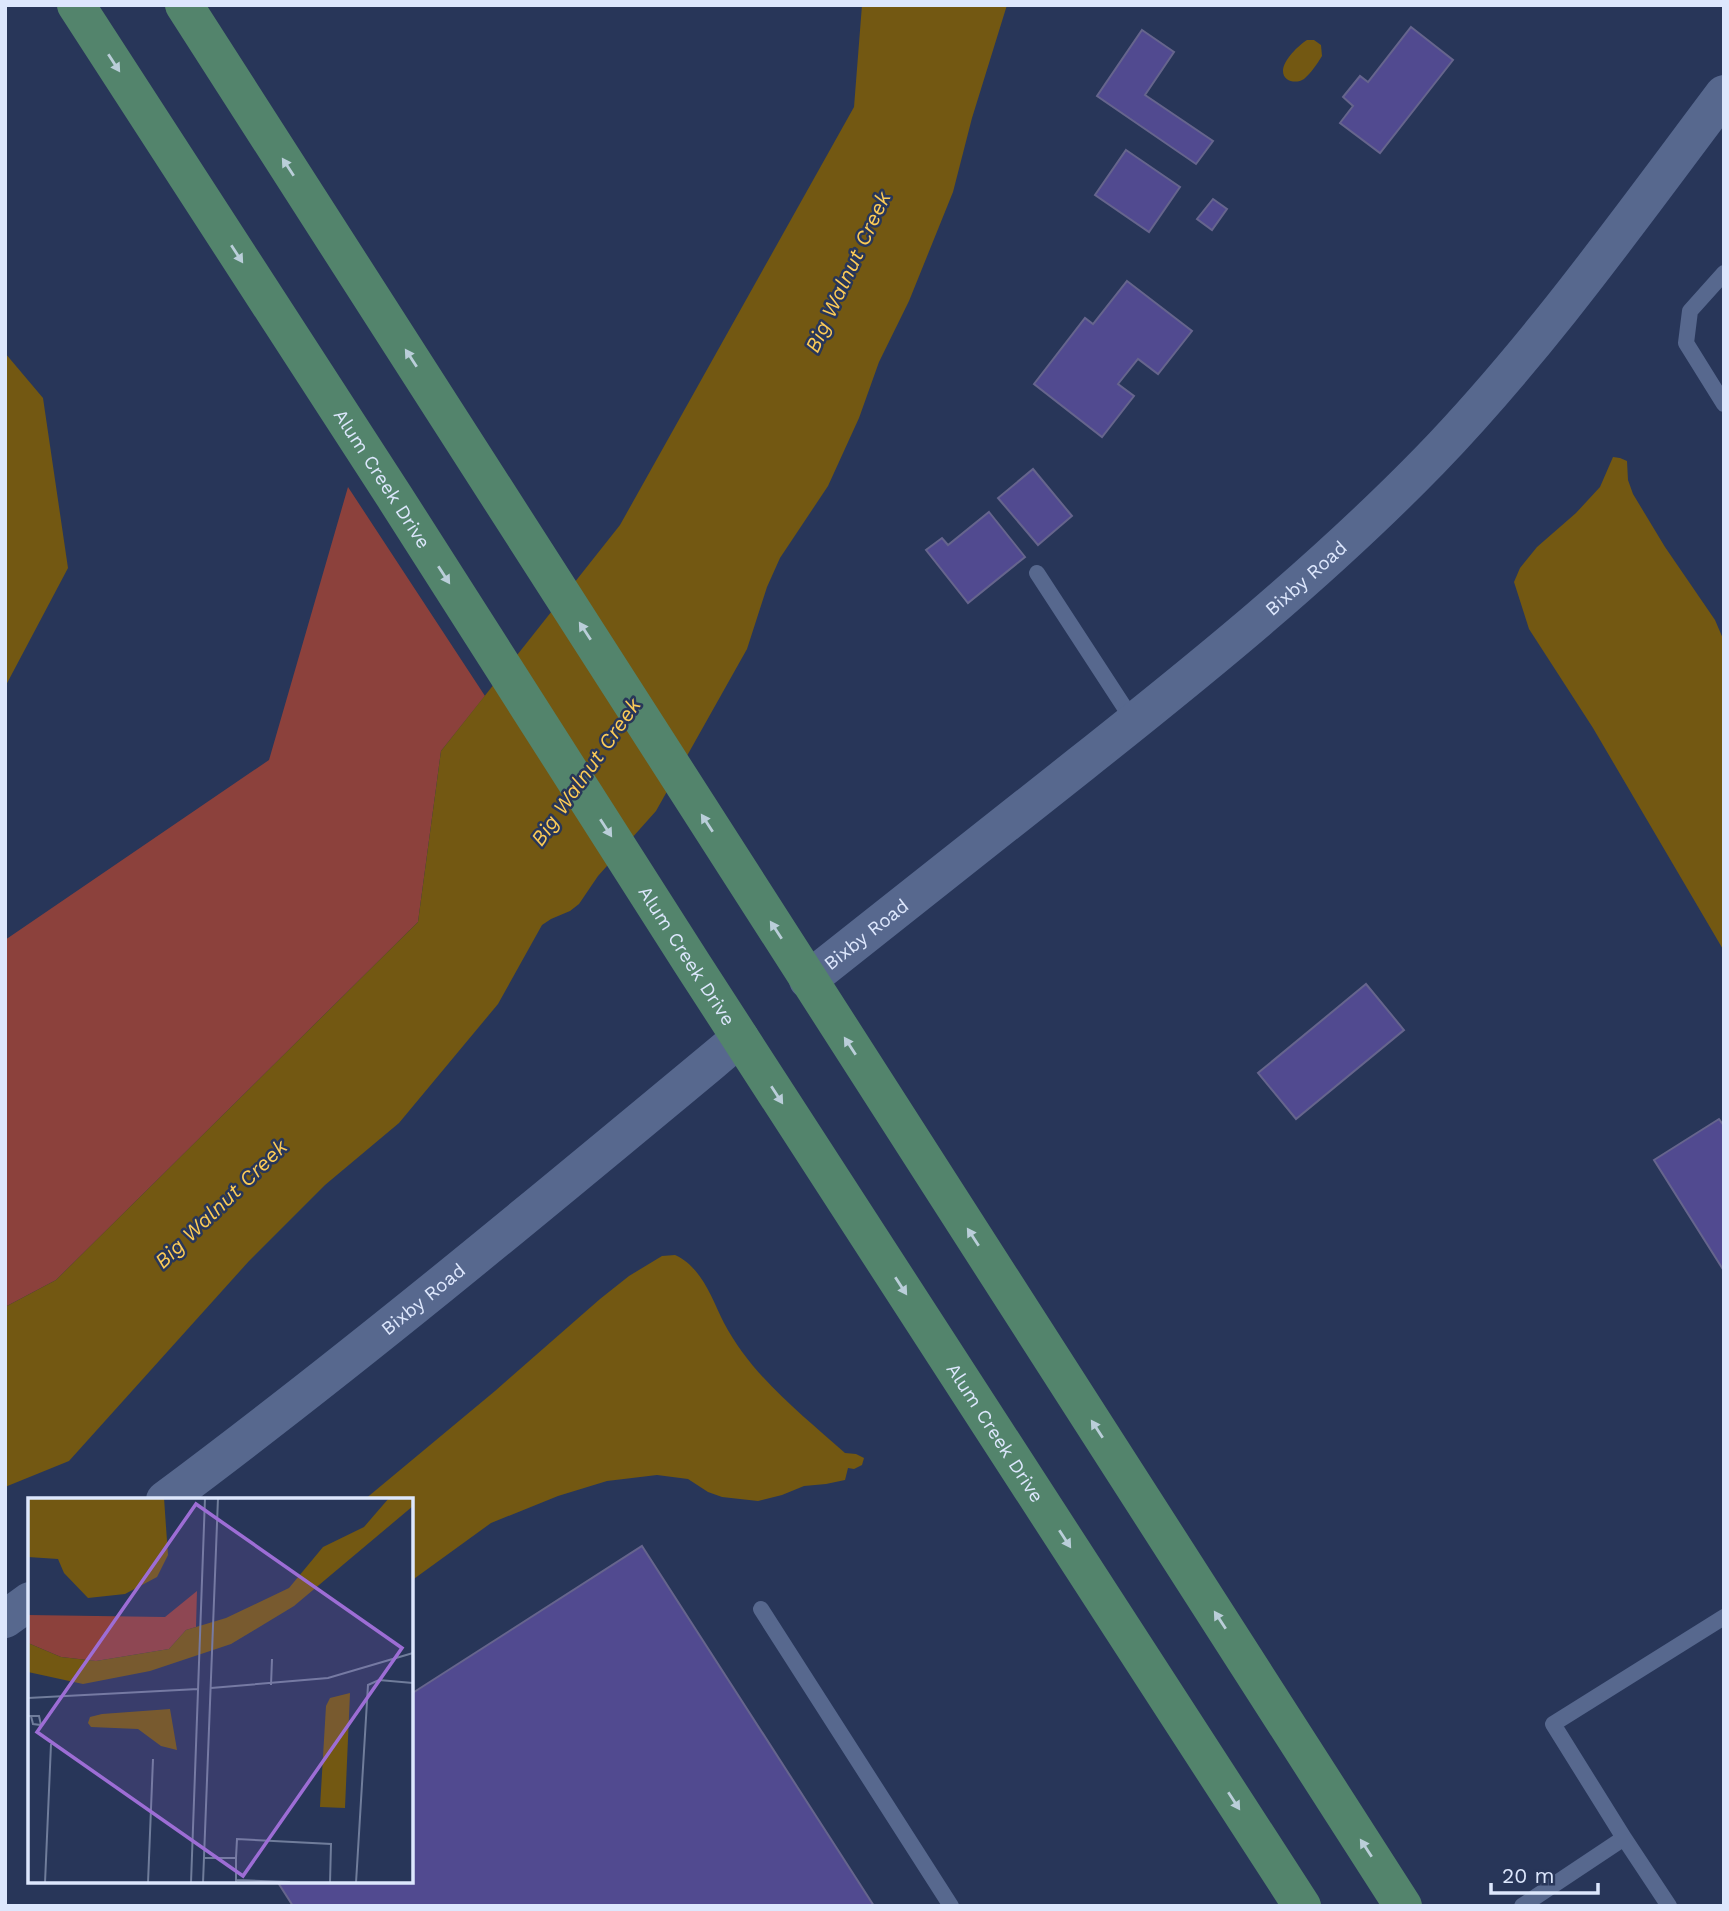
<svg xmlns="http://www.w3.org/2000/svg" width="1729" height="1911" font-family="'Work Sans',sans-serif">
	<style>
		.green { fill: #8c413c }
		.water { fill: #735812 }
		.building { fill: #514a90; stroke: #66658d; stroke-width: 2 }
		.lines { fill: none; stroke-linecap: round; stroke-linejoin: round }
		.service { stroke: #57688e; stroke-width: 16 }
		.tertiary { stroke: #57688e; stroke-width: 38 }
		.primary { stroke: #53846c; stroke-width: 38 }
		.oneway { fill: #baced9 }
		.labels { text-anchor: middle; stroke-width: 5; stroke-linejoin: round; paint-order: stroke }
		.street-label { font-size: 19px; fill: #dde7fd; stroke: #283659 }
		.water-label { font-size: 21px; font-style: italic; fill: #fccb57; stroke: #283659 }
		.inset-road { fill: none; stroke: #707d9b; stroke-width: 2 }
		.view { fill: #9d6dd5; fill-opacity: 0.15; stroke: #9d6dd5; stroke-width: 3.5 }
		.inset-edge { fill: none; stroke: #dde7fd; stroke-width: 3.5 }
	</style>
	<rect width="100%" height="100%" fill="#283659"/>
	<path class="green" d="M348,487L485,696L441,751L418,922L56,1280L5,1307V940L269,760Z"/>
	<path class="water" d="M862,5H1007L972,118L953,192L909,301L879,362L859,418L828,486L780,558L767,587L747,649L656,811L598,876L579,904L570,911L551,919L542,925L498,1004L399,1123L325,1185L249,1261L69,1461L5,1487V1307L56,1280L418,922L441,751L620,525L854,107Z
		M1307,40H1314L1321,45L1322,56C1317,64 1311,73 1304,79C1297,84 1283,82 1283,71C1283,60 1299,45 1307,40Z
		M5,353L43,398L68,568L5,687Z
		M1613,457L1620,458L1627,461L1628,480L1633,494L1665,547L1715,620L1724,641V951L1593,728L1529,629L1514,582L1520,568L1537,547L1576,513L1600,487Z
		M675,1255C702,1267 712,1299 724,1323C752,1376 801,1414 845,1453L856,1454L864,1458L862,1465L854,1469L848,1468L845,1480L826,1484L804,1486L782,1495L758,1501L722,1497L708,1492L688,1479L657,1475L607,1481L558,1496L491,1523L411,1581V1500H364L495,1391L600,1299L629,1276L662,1256Z"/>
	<path class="building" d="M1411,27L1453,60L1380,153L1340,123L1353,106L1343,97L1360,76L1368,82Z
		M1142,30L1174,52L1145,95L1213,141L1196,164L1097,96Z
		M1126,150L1180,187L1149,232L1095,195Z
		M1213,199L1227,209L1212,230L1197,219Z
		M1127,281L1192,331L1158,374L1138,359L1118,384L1134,396L1102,437L1034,384L1085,318L1093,324Z
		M1033,469L1072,516L1038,545L998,498Z
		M989,512L1025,557L968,603L926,550L942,538L948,545Z
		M1366,984L1404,1030L1296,1119L1258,1073Z
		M1719,1119L1724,1126V1271L1654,1160Z
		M642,1546L874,1906H293L277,1881H411V1694Z"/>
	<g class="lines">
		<path class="service" d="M1724,273L1690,311L1686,343L1724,404
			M1037,573L1134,722
			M761,1609L951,1906
			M1624,1838L1553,1724L1724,1617
			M1522,1906L1624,1838L1669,1906"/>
		<g class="tertiary">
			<path id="s1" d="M808,980C899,908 990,836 1081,764C1202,668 1322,571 1430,460C1539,347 1630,219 1724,94"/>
			<path id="s2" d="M165,1500C362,1353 551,1195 740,1038"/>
			<path d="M5,1619L30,1601"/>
		</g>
		<g class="primary">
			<path id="s3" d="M76,5L394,496L693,965L1302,1906"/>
			<path d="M184,5L1403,1906"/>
		</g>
	</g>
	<defs><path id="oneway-solid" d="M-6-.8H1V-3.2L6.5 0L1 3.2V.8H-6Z" transform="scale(1.75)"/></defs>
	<g class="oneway">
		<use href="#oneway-solid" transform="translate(114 63) rotate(57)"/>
		<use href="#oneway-solid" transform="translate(288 167) rotate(-123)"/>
		<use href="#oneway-solid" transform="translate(237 254) rotate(57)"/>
		<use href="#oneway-solid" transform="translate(411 358) rotate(-123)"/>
		<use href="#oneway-solid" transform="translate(444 575) rotate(57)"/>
		<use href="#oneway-solid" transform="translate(585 631) rotate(-123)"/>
		<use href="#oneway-solid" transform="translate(707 823) rotate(-123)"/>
		<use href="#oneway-solid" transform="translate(606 828) rotate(57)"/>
		<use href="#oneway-solid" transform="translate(776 930) rotate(-123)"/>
		<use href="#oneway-solid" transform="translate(850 1046) rotate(-123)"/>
		<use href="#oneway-solid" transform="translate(777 1095) rotate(57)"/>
		<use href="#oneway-solid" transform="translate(973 1237) rotate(-123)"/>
		<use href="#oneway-solid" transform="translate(901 1286) rotate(57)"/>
		<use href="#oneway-solid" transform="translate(1097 1429) rotate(-123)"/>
		<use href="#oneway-solid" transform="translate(1065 1539) rotate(57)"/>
		<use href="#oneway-solid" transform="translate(1220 1620) rotate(-123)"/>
		<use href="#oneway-solid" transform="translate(1234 1801) rotate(57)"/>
		<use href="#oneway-solid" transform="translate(1366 1848) rotate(-123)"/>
	</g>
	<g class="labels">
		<g class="street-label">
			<text dy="7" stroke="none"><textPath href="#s3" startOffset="564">Alum Creek Drive</textPath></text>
			<text dy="7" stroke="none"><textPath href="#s1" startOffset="640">Bixby Road</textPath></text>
			<text dy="7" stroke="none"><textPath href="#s1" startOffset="74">Bixby Road</textPath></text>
			<text dy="7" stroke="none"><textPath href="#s3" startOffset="1130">Alum Creek Drive</textPath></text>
			<text dy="7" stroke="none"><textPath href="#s2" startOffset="327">Bixby Road</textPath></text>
			<text dy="7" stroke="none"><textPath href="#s3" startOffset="1698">Alum Creek Drive</textPath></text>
		</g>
		<g class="water-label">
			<text transform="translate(848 272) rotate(-65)" y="7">Big Walnut Creek</text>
			<text transform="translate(586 772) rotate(-55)" y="7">Big Walnut Creek</text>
			<text transform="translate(221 1204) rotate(-44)" y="7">Big Walnut Creek</text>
		</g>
	</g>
	<g transform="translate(28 1498)">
		<rect width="385" height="385" fill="#283659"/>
		<path d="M169,93L168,129L158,132L141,151L68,163L33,159L0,145V117L137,119Z" fill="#8c413c"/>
		<path d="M136,0L140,57L129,79L97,96L60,100L36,75L30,61L0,59V0ZM361,0H385V8L266,108L203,146L122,173L55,186L0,174V145L33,159L68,163L141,151L158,132L198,120L261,90L295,49L336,29ZM322,195L317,310L292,309L298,208L302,200ZM142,211L149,252L133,248L110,231L63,229L60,225L62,219L74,216Z" fill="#735812"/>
		<path class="inset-road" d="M243,187L244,161M183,190L300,180L385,155M0,200L170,191M0,218H11L13,227L5,226L3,218M176,360H208V385M208,360L209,341L303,346L302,385M208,382L262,384M17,385L23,246M120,385L125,261M163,385L177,0M175,385L190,0M328,385L340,187L351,182L385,185"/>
		<path class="view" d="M168,6L374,150L215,378L9,234Z"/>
		<rect width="385" height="385" class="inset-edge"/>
	</g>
	<rect width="1729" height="1911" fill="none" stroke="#dde7fd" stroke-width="14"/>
	<path d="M1491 1883v10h107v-10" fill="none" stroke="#dde7fd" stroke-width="3.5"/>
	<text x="1502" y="1883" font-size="21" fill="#dde7fd" stroke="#283659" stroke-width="5" paint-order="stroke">20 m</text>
</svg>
